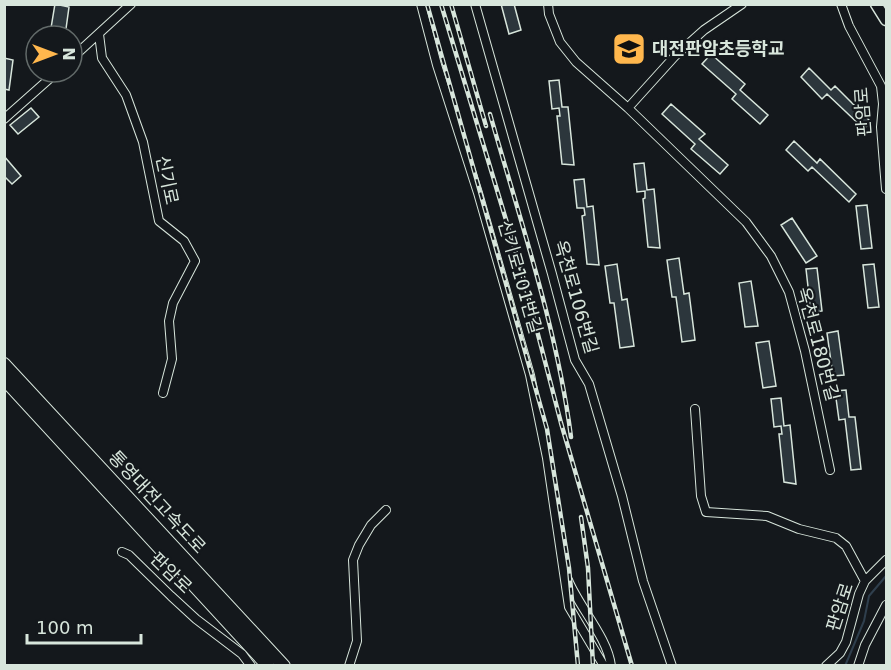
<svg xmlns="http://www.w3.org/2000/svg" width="891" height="670" font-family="'DejaVu Sans','Noto Sans KR',sans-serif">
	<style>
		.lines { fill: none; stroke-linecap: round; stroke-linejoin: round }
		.stream { stroke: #2f3f4d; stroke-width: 2 }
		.building { fill: #2c363c; stroke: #d8e6dc; stroke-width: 1.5 }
		.minor-casing { stroke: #d8e6dc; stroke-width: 10 }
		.major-casing { stroke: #d8e6dc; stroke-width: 13 }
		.highway-casing { stroke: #d8e6dc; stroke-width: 14 }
		.minor { stroke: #14181c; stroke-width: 8 }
		.major { stroke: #14181c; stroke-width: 10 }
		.highway { stroke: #14181c; stroke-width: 12 }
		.rail-casing { stroke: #d8e6dc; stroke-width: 4.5 }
		.rail { stroke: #14181c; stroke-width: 2; stroke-dasharray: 7; stroke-linecap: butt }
		.labels { text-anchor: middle; stroke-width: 4.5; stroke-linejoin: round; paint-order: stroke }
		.poi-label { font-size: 18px; font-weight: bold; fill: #d8e6dc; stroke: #14181c; text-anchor: start }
		.street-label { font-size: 18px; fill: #d8e6dc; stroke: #14181c }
	</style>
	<rect width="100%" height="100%" fill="#14181c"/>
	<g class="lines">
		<path class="stream" d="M845,666L864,621L869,596L886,576"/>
	</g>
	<path class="building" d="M55,4L69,7L65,36L50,34Z
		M501,4H514L521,30L509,34Z
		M711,54L745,84L740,90L768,115L760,124L732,99L736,94L702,64Z
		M4,58L13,60L9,90L4,89Z
		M809,68L831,90L835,86L871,122L864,129L827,94L822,99L801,77Z
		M559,80L562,107H568L574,165L562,164L557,116H560L559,108L552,109L549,81Z
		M671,104L705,134L699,139L728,165L720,174L691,149L695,144L662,114Z
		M31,108L39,117L18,134L10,125Z
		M794,141L817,163L820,159L856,194L849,202L812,167L808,171L786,150Z
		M4,156L21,176L12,184L4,176Z
		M644,163L647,190L654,189L660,248L648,247L643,199L645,198V191L637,192L634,164Z
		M584,179L587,207L593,206L599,265L587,264L582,216L585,215L584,208H577L574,180Z
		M867,205L872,248L861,249L856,206Z
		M792,218L817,256L806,263L781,225Z
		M679,258L684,294L689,293L695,340L682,342L676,297H672L667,260Z
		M617,264L622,300L627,299L634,346L620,348L614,303H610L605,266Z
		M874,264L879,307L868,308L863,265Z
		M817,268L822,311L811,313L806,269Z
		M751,281L758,326L745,327L739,283Z
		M838,331L844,375L833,376L827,333Z
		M769,341L776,386L763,388L756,343Z
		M846,390L849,417H855L861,469L851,470L845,419L839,420L835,391Z
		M781,398L784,426L790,425L796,484L784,482L779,434H782L781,426L774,427L771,399Z"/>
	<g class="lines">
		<defs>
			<path id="minor" d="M421,4L437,65L478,193L530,375L547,458L569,607L604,666
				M475,4L552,274L575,360L589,384L622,496L643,581L672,666
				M548,4L549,14L560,42L576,62L628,108L746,222L771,256L789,292L805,351L830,470
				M841,4L849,26L881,86L883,104L881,127L886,189
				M99,34L102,58L126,95L143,142L159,221L184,241L195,261L173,303L169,321L172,359L163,393
				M72,58L131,4
				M628,108L675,56L704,30L742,4
				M4,119L57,72
				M695,409L701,496L706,512L767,516L799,529L836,538L846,546L865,581
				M122,552L129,555L171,596L196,619L242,654L251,666
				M568,580C579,607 608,638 611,666
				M349,666L357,641L353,560L359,545L371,525L386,510
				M826,666L840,653L846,642L859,594L865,581L886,560
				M858,666L865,645L886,605"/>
			<path id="major" d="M876,4L886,20"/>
			<path id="highway" d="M4,364L284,666
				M4,379L268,666"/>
		</defs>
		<use href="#minor" class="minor-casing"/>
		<use href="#major" class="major-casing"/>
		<use href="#highway" class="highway-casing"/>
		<use href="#minor" class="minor"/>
		<use href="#major" class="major"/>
		<use href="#highway" class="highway"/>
		<defs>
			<path id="rail" d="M427,4L547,429L569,568L578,666
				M441,4L522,273L561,423L632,666
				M451,4L486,126
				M490,114C520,220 557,328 571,437
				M581,517L588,568L593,666"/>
		</defs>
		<use href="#rail" class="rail-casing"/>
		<use href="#rail" class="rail"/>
	</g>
	<defs>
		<symbol id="school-square" viewBox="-11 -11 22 22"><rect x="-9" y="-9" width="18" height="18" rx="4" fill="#ffb74d" stroke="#14181c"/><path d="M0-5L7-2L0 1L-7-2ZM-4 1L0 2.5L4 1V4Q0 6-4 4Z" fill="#111"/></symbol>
	</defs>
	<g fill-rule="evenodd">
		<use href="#school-square" x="610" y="30" width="38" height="38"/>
	</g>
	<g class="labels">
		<g class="poi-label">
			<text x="652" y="55">대전판암초등학교</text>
		</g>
		<g class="street-label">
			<text transform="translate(863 112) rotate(-94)" y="6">판암로</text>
			<text transform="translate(167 180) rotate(78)" y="6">신기로</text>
			<text transform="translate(520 277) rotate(74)" y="6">신기로101번길</text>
			<text transform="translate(576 297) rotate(74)" y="6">옥천로106번길</text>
			<text transform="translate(818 344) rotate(75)" y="6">옥천로180번길</text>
			<text transform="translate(157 502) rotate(47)" y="6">통영대전고속도로</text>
			<text transform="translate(171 573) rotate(44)" y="6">판암로</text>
			<text transform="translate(840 607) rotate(-72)" y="6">판암로</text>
		</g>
	</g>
	<rect width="891" height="670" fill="none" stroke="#d8e6dc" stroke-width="12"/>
	<g transform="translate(54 54) rotate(90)"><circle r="28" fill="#14181c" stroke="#626a69" stroke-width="1.5"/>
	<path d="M0-4.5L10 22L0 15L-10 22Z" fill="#ffb74d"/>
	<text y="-9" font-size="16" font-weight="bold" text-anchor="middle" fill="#d8e6dc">N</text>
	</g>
	<path d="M27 634v9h114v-9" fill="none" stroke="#d8e6dc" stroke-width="3"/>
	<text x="36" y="634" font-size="18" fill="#d8e6dc" stroke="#14181c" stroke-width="4.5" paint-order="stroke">100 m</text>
</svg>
